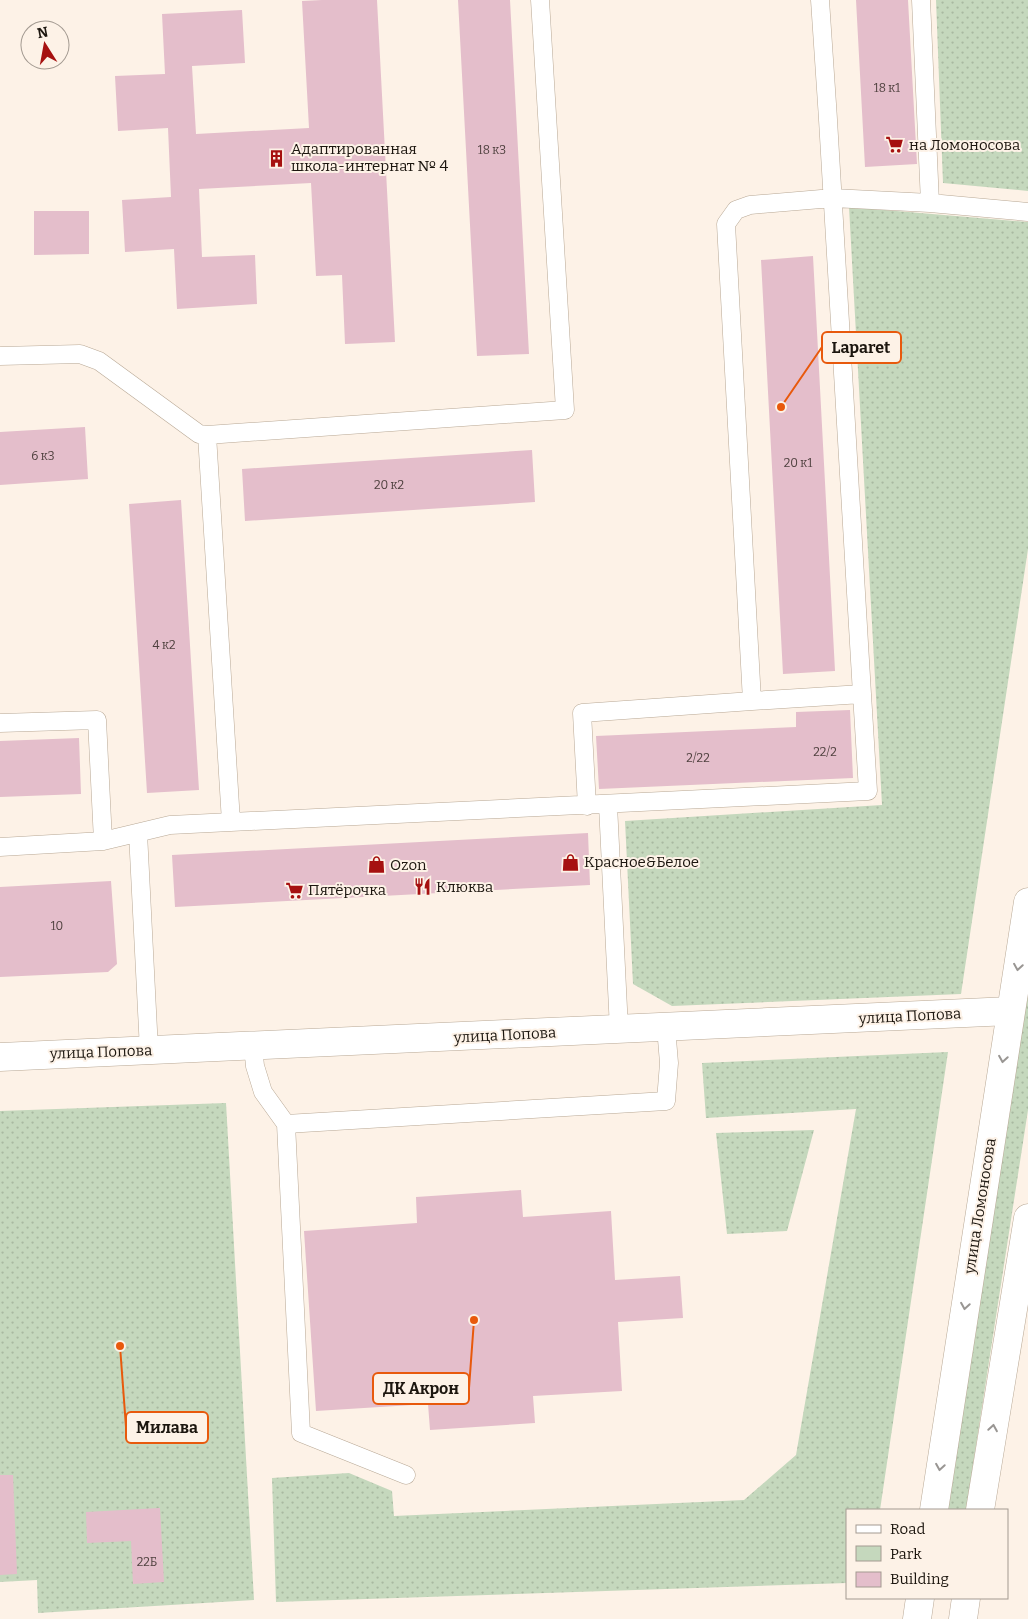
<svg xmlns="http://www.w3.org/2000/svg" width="1028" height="1619" font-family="Bitter,serif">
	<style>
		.green { fill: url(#green-dots) }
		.building { fill: #e4becb }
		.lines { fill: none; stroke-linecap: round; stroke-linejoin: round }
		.service-casing { stroke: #b8a895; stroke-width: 19 }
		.tertiary-casing { stroke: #b8a895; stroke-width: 29 }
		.secondary-casing { stroke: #b8a895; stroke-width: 29 }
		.service { stroke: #fff; stroke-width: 18 }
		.tertiary { stroke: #fff; stroke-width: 28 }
		.secondary { stroke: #fff; stroke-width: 28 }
		.oneway { stroke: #999693 }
		.labels { text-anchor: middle; stroke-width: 4; stroke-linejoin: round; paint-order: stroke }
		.number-label { font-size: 12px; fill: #4e403e }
		.poi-label { font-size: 15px; fill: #1c160f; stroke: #fdf2e7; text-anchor: start }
		.street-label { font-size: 15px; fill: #1c160f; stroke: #fdf2e7 }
		.leader { fill: none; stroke: #e8590c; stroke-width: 2 }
		.callout-dot { fill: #e8590c; stroke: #fdf2e7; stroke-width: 2 }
		.callout { fill: #fdf2e7; stroke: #e8590c; stroke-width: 2 }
		.callout-label { font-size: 16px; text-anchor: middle; font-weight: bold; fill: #1c160f }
	</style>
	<defs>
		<pattern id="green-dots" width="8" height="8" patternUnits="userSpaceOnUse" patternTransform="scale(1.25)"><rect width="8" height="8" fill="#c5d8bd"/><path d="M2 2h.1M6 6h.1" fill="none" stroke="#a9b9a1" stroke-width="1.8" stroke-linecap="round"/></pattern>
	</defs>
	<rect width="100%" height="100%" fill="#fdf2e7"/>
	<path class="green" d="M936,0H1028V191L943,183Z
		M849,207L1028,222V549L961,994L672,1006L633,984L625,821L882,805Z
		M1028,984V1110L966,1510H948Z
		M948,1052L880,1510H847V1583L276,1602L272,1478L349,1473L392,1491L394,1516L744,1500L796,1455L856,1109L706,1118L702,1063Z
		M226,1103L254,1600L38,1613L37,1580L0,1582V1111Z
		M814,1130L787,1231L727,1234L716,1133Z"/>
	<path class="building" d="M322,0H377L395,342L345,344L342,275L316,276L311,183L199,189L202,257L255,255L257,304L177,309L174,249L125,252L122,200L171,197L168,128L118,131L115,76L165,74L162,14L242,10L245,63L192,66L196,134L309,128L302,1Z
		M458,0H510L529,354L477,356Z
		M856,0H908L917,164L865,167Z
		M34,211H89V254L34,255Z
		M813,256L835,671L783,674L761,260Z
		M85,427L88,479L0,485V432Z
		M532,450L535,502L245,521L242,469Z
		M181,500L199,790L147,793L129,504Z
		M850,710L853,778L599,789L596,736L796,727V712Z
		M79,738L81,794L0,797V741Z
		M588,833L590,885L175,907L172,855Z
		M111,881L117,964L108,972L0,977V887Z
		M521,1190L523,1217L611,1211L615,1280L680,1276L683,1318L618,1322L622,1391L533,1396L535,1423L430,1430L428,1404L316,1411L304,1231L417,1223L416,1197Z
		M0,1475H13L17,1574L0,1575Z
		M160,1508L164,1582L133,1584L131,1541L87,1543L86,1512Z"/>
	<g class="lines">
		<defs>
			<path id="service" d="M820,0C836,231 849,462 862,694L752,701L726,224L736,210L750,205L833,198L930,203L1028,212
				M921,0L930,203
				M0,356L80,354L99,361L199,434L207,435L231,822
				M207,435L565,410L540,0
				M0,723L97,720L103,841
				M608,805L619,1029
				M587,806L582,713L752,701
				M138,833L149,1050
				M0,847L103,841L170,825L868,791L862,694
				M253,1046L255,1066L263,1092L286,1124L666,1101L669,1063L666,1027
				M286,1124L301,1433L406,1475"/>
			<path id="tertiary" d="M0,1057L1010,1011"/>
			<path id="secondary" d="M934,1510L1028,902
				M980,1510L1028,1218
				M917,1619L920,1598
				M963,1619L966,1598"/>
		</defs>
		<use href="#service" class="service-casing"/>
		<use href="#tertiary" class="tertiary-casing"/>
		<use href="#secondary" class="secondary-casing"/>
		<use href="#service" class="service"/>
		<use href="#tertiary" class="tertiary"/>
		<use href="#secondary" class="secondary"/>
	</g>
	<defs><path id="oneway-chevron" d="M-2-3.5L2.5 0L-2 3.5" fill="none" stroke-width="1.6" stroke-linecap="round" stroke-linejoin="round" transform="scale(1.25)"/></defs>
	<g class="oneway">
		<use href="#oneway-chevron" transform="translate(1018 967) rotate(99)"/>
		<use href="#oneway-chevron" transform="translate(1003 1059) rotate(99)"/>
		<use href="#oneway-chevron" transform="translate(965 1306) rotate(99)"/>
		<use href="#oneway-chevron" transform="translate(993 1428) rotate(-81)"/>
		<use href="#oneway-chevron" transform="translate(940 1467) rotate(99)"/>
	</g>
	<defs>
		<symbol id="supermarket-bare" viewBox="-9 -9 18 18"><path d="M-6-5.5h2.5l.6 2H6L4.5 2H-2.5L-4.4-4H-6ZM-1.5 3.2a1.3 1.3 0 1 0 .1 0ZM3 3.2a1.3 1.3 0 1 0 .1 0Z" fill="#a61110" stroke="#fdf2e7" stroke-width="2.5" paint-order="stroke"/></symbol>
		<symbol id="building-bare" viewBox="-9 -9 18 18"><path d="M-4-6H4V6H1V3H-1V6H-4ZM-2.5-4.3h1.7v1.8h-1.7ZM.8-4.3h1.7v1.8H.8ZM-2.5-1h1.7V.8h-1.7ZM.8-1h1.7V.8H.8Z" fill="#a61110" stroke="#fdf2e7" stroke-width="2.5" paint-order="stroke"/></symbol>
		<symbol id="shop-bare" viewBox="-9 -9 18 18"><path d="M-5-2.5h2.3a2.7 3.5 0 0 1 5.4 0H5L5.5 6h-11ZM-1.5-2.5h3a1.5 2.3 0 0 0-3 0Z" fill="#a61110" stroke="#fdf2e7" stroke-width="2.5" paint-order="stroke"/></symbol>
		<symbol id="restaurant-bare" viewBox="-9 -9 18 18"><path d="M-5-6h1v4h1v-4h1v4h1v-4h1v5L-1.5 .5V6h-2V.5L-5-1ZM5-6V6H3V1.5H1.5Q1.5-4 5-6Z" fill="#a61110" stroke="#fdf2e7" stroke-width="2.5" paint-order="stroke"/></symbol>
	</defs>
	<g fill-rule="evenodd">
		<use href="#supermarket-bare" x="882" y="132" width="25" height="25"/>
		<use href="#building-bare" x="264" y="146" width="25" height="25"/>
		<use href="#shop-bare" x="558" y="850" width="25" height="25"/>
		<use href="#shop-bare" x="364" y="852" width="25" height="25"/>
		<use href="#restaurant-bare" x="410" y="874" width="25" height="25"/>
		<use href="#supermarket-bare" x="282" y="878" width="25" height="25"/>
	</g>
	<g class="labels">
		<g class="number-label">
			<text x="887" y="92">18 к1</text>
			<text x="492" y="154">18 к3</text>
			<text x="43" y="460">6 к3</text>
			<text x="798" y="467">20 к1</text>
			<text x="389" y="489">20 к2</text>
			<text x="164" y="649">4 к2</text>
			<text x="825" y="756">22/2</text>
			<text x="698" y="762">2/22</text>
			<text x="57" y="930">10</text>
			<text x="147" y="1566">22Б</text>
		</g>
		<g class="poi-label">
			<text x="909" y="150">на Ломоносова</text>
			<text x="291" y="154">Адаптированная<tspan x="291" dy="17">школа-интернат № 4</tspan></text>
			<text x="584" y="867">Красное&amp;Белое</text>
			<text x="390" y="870">Ozon</text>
			<text x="436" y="892">Клюква</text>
			<text x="308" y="895">Пятёрочка</text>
		</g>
		<g class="street-label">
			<text transform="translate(910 1016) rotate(-3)" y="5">улица Попова</text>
			<text transform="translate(505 1035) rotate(-3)" y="5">улица Попова</text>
			<text transform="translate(101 1052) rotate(-2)" y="5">улица Попова</text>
			<text transform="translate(980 1206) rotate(-81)" y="5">улица Ломоносова</text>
		</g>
	</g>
	<path class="leader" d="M781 407L822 347M474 1320L469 1388M120 1346L126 1427"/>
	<g class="callout-dot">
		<circle cx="781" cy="407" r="5"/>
		<circle cx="474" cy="1320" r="5"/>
		<circle cx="120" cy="1346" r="5"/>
	</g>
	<g class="callout">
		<rect x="822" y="332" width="79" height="31" rx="5"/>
		<rect x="373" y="1373" width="96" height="31" rx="5"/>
		<rect x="126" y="1412" width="82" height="31" rx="5"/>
	</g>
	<g class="callout-label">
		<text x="861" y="353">Laparet</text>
		<text x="421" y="1394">ДК Акрон</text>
		<text x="167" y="1433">Милава</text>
	</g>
	<rect x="846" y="1509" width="162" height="90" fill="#fdf2e7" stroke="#a39a91"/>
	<rect x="856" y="1525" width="25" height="8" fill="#ffffff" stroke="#a39a91"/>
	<text x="890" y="1534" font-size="15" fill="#1c160f">Road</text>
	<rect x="856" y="1546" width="25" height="15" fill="#c5d8bd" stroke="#a39a91"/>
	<text x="890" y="1559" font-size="15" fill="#1c160f">Park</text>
	<rect x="856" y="1572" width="25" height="15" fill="#e4becb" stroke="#a39a91"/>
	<text x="890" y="1584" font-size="15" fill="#1c160f">Building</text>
	<g transform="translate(45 45) rotate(349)"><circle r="24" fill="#fdf2e7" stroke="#a39a91"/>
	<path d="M0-4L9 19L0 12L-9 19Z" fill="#a61110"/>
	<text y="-8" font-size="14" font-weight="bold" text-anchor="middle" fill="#1c160f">N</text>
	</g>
</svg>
